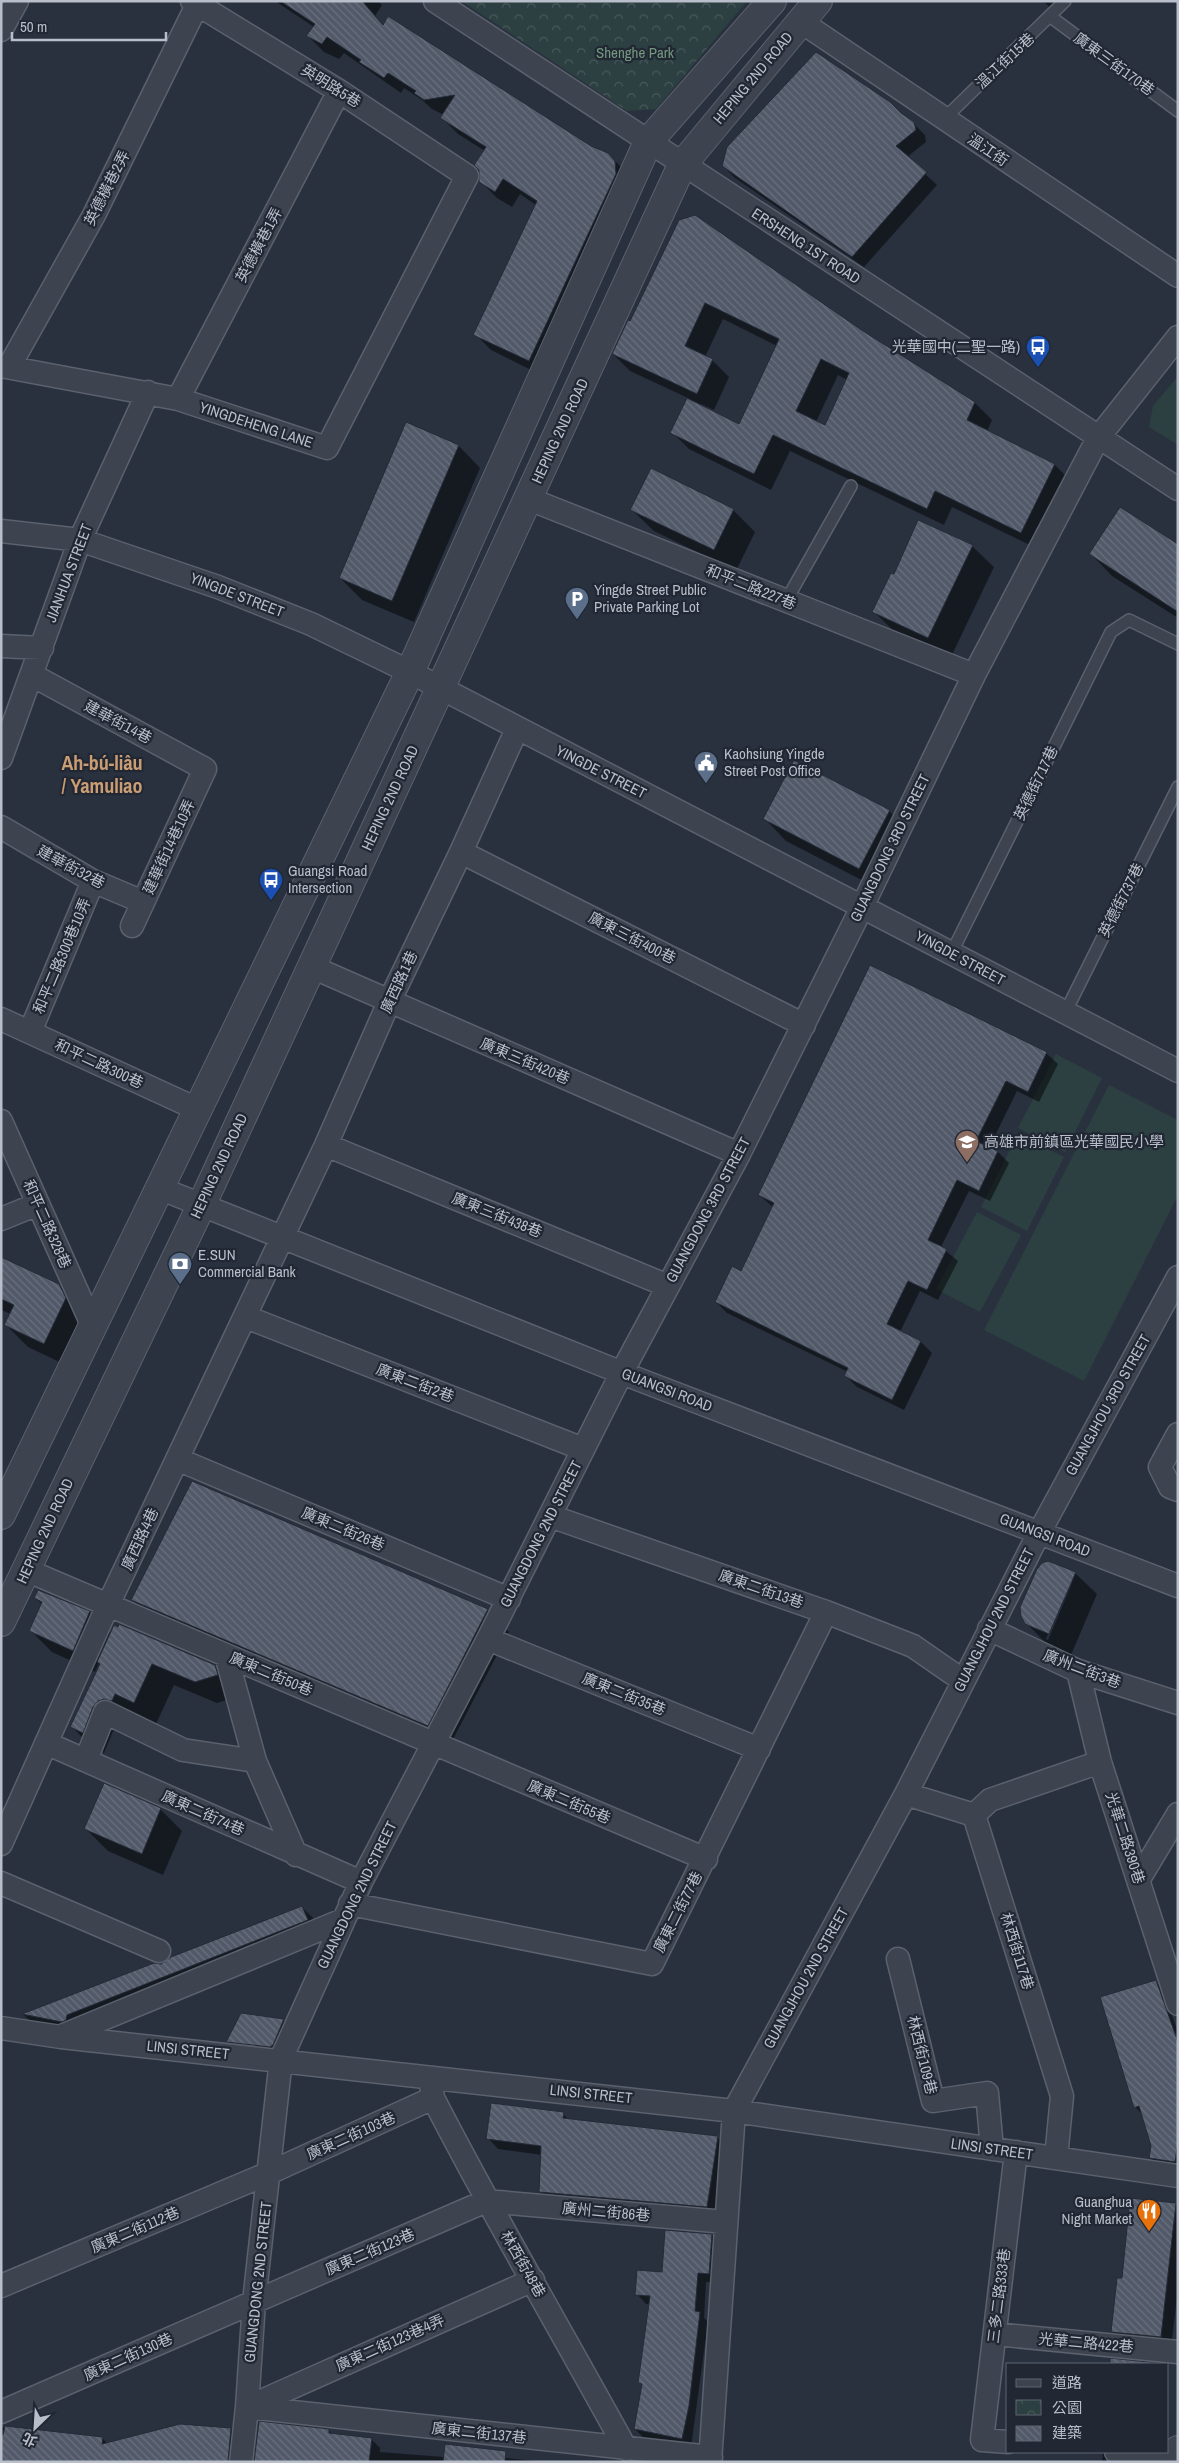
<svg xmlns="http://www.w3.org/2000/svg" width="1179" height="2463" font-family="'Archivo Narrow','Noto Sans TC',sans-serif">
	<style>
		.grass { fill: #2c3f41 }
		.park { fill: url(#park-crowns) }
		.shadow { fill: #0007; fill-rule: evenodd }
		.building { fill: url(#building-back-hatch); stroke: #242a36; fill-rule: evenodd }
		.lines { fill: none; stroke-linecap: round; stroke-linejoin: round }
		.service-casing { stroke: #5b616d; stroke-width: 14 }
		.minor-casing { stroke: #5b616d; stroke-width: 25 }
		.tertiary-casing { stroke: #5b616d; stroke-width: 30 }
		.service { stroke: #3d444f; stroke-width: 11 }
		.minor { stroke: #3d444f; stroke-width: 22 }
		.tertiary { stroke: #3d444f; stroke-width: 28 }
		.labels { text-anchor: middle; stroke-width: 4.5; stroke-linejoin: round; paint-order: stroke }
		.park-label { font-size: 15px; fill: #73987d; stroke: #212834 }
		.street-label { font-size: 15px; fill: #b9bfca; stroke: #212834 }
		.poi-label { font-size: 15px; fill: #b9bfca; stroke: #212834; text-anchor: start }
		.district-label { font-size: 20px; font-weight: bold; fill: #cb9d73; stroke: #212834 }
	</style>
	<defs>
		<pattern id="park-crowns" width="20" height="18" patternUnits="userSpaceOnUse" patternTransform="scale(1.25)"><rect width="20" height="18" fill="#2c3f41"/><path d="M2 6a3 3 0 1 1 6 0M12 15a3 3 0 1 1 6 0" fill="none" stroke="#48595b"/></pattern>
		<pattern id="building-back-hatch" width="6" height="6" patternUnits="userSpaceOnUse" patternTransform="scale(1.25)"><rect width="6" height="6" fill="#525a6a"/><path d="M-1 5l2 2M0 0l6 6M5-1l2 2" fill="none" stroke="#69707e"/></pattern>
	</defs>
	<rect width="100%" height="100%" fill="#29313f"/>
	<path class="grass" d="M1178,376V445L1149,427L1153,406Z
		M1056,1054L1102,1078L1065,1152L1018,1128Z
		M1109,1085L1178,1120V1195L1084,1381L984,1330Z
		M1018,1134L1064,1157L1027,1231L981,1207Z
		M977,1212L1021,1235L980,1312L936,1289Z"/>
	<path class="park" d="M462,1H747L656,109L627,111Z"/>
	<path class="shadow" d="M275,1H378L382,5L375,16L384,26L590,147L608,154L625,171L545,377L491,350L475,334L536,205L520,194L512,207L497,198L480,181L485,151L458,134L442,118L444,115L432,109L422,100L404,88L401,93L344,53L339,59L324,52L308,36L314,27Z
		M1043,1H1070L1058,14Z
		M904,119L913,123L925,135L926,142L907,157L937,185L864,267L735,178L723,166Z
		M679,221L975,403L992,420L987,431L1055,465L1072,482L1038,549L952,507L944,525L790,451L771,490L689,449L672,432L688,398L630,371L613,354L631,322ZM723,319L777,346L740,426L700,406L701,404L714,410L729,377L712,360L705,357ZM838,375L847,380L825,426L816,422Z
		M459,446L480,468L414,622L362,600L340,578Z
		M632,510H733L755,532L736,571L654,531Z
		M972,546L994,567L950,659L896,633L874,612L895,576Z
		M1178,546V618L1112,576L1091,554Z
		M889,811L911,832L881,890L786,841L765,819Z
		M871,967L1046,1053L1058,1064L1039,1102L1017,1091L989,1148L998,1152L1009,1163L990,1201L969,1191L941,1247L958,1261L938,1300L920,1291L900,1332L921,1342L932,1353L904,1410L857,1387L846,1376L848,1372L727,1313L716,1302L741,1272L773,1207L759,1195Z
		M1,1258L58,1285L81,1307L87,1320L66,1365L28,1347L6,1325L11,1314L1,1310Z
		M193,1483L488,1610L509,1632L449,1747L154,1622L133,1600Z
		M1053,1563L1075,1573L1097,1594L1071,1655L1048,1645L1026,1623L1043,1564ZM1070,1583H1072L1048,1640L1046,1639Z
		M36,1598L89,1612L111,1634L214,1666L236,1688L239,1696L217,1703L174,1685L156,1724L137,1715L119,1723L114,1729L104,1753L93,1748L72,1727L101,1665L99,1663L95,1672L52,1652L30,1630L42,1605Z
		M160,1809L182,1831L163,1875L108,1851L86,1829Z
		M302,1907L313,1918L319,1931L78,2026L34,2025L24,2015L154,1964L161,1965Z
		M1156,1981L1162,1988L1178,2032V2167L1157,2164L1150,2158L1152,2146L1142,2114L1135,2107Z
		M242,2015L284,2021L291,2028L280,2052L234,2049L227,2042Z
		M563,2114L569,2120L717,2137L728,2148L717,2217L551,2203L540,2192L542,2155L498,2149L488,2138Z
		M1175,2204L1178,2207V2289L1171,2347L1124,2343L1113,2332Z
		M712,2236L721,2245L718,2283L706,2282L704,2318L708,2322L691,2447L644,2438L635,2429L643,2386L640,2383L650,2304H646L637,2294Z
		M180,2425L231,2430L240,2439L238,2462H1V2427L102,2438L108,2444Z
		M329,2430L333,2435L371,2439L380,2448V2452L444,2457L500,2452L506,2458L546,2462H255Z
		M1103,2452H1117L1112,2462H1102Z"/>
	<path class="building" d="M280,1H362L383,25L388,16L591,146L608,153L615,161L616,174L529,361L473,335L537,201L503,179L495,192L479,182V170L474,165L486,147L440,118L455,95L424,100L414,93L416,91L388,73L384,78L359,62L361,60L327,37L322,44L306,36L315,24Z
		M816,52L890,102L901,113L914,122L916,130L896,146L927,172L852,257L722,166L727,147Z
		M695,215L863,331L975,402L967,420L1055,464L1021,533L935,491L927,509L773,435L754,474L670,433L687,398L739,424L779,339L705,303L685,346L713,359L697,394L612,354L628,320L630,321L679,220ZM821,359L849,373L825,425L796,411Z
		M406,422L459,445L392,601L339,578Z
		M651,468L734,509L714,550L630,510Z
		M1120,507L1178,544V612L1089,554Z
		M918,520L973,545L928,638L872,612L891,573L894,574Z
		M794,760L890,810L859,869L763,819Z
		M870,965L1047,1052L1028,1092L1006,1081L976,1141L998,1151L979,1191L957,1180L928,1240L947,1249L927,1290L908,1281L887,1324L921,1341L892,1400L844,1376L848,1368L715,1302L732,1266L741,1271L774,1203L758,1195Z
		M1,1257L59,1284L66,1298L44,1344L4,1325L14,1305L1,1299Z
		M192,1481L488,1609L428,1726L131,1600Z
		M1048,1561L1076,1572L1049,1634L1025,1624L1021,1616L1020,1607L1037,1569L1042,1563Z
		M38,1590L90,1611L73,1651L29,1631L42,1602L34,1598Z
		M119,1624L215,1665L218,1675L195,1682L152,1664L134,1703L115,1694L112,1701L104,1699L98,1701L93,1707L83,1733L70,1727L100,1664L97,1662L114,1625L118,1627Z
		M104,1783L161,1808L142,1854L84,1829Z
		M302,1906L308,1920L67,2015L66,2020L62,2022L22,2014L154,1963L161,1964L171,1957Z
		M1156,1980L1178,2042V2142L1175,2162L1149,2158L1151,2146L1139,2106L1134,2108L1100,1997Z
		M241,2013L284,2019L273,2045L270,2047L226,2042Z
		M491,2103L564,2112L563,2118L718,2136L707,2207L539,2192L541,2146L486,2139Z
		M1130,2198L1176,2203L1161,2337L1111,2332L1117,2278H1122Z
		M665,2230L712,2234L709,2274L698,2273L695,2311L700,2312L689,2406L682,2439L634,2429L642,2384L638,2383L650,2296L635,2295L637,2270L662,2272Z
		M1110,2358L1158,2363V2364H1110Z
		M259,2421L329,2429V2433L372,2438L369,2462H254Z
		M180,2424L231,2428L228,2462H1V2435H3L5,2426L103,2437L102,2444Z
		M445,2444L506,2451L505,2462H443Z"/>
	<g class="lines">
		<defs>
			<path id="service" d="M1051,17L1178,111
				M943,120L1065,1
				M786,601L851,486
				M951,954L1111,632L1129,620L1178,644
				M1065,1013L1178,787"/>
			<path id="minor" d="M435,1L1178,489
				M800,21L1178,276
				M1,30L17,1
				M1,366L178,399L327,448L467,176L339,91L192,1
				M9,367L94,215L197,5
				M178,399L339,91
				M529,499L974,675
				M1,531L80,540L218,587L311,624L410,672L1178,1071
				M1,646L42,648
				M32,675L205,769L132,926
				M1,758L80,540L148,392
				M1,827L93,881L143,902
				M461,852L804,1025
				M312,967L739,1154
				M1,1019L197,1109
				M30,1032L93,881
				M1,1121L93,1327
				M326,1145L668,1286
				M159,1188L640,1380L1178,1586
				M1,1219L38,1204
				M246,1317L583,1449
				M1178,1434L1160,1467L1170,1487L1178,1490
				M177,1459L509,1599
				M550,1516L826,1612L913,1646L962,1680
				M26,1570L706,1859
				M989,1629L1078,1671L1178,1703
				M488,1639L759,1749
				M226,1655L255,1761L296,1855
				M1078,1671L1100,1762L1178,2004
				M46,1743L361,1882
				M86,1760L105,1712L183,1750L255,1761
				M906,1794L974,1815L1062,2096L1056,2158
				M974,1815L990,1800L1100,1762
				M1,1844L108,1605L326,1145L389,1002L461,852L517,729
				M1139,1879L1178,1814
				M1,1883L159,1951
				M350,1904L652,1964L826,1612
				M898,1959L933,2101L987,2093L992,2149
				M1,2028L61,2037L734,2111L1178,2176
				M64,2035L343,1920
				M431,2085L433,2098C494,2217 562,2332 626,2449
				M1,2286L269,2173L433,2098
				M995,2334L1178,2352
				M247,2407L711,2457
				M248,2407L533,2280
				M1,2412L486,2201L726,2222
				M1008,2442L982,2440L1016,2152
				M1116,2452L1177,2457
				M241,2462L247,2407L254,2302L281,2059L361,1882L488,1639L622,1372L739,1154L862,907L974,675L1098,438L1178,337
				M710,2462L734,2111L906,1794L1039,1533L1178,1277"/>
			<path id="tertiary" d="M1,1515L410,672L648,142L772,1
				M1,1622L202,1204L682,165L818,1
				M1177,2462L1178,2450"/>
		</defs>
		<use href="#service" class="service-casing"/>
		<use href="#minor" class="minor-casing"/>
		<use href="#tertiary" class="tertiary-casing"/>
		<use href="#service" class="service"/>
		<use href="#minor" class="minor"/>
		<use href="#tertiary" class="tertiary"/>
	</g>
	<defs>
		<symbol id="bus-pin" viewBox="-11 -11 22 30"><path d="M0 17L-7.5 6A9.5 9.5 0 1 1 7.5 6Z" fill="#1a4fb4" stroke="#212834"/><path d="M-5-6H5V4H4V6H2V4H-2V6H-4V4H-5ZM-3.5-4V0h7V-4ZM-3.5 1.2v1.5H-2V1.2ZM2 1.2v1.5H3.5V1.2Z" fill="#fff"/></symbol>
		<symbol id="parking-pin" viewBox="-11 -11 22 30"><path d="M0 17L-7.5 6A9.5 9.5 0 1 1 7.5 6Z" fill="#5c6f8a" stroke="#212834"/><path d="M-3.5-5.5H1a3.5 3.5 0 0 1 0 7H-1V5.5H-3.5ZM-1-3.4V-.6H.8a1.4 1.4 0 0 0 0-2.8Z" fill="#fff"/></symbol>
		<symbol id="civic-pin" viewBox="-11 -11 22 30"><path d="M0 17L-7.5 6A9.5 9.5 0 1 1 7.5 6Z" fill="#5c6f8a" stroke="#212834"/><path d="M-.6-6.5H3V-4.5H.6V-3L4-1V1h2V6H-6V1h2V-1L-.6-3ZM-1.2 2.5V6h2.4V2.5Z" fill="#fff"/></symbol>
		<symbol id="school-pin" viewBox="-11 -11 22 30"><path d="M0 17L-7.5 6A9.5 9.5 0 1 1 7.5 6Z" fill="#8d6e63" stroke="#212834"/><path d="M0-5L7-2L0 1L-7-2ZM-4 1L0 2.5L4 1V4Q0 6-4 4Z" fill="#fff"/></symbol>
		<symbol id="bank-pin" viewBox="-11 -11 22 30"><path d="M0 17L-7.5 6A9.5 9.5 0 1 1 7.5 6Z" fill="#5c6f8a" stroke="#212834"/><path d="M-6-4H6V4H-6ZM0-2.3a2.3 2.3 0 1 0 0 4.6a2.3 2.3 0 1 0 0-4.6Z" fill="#fff"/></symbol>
		<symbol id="restaurant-pin" viewBox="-11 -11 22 30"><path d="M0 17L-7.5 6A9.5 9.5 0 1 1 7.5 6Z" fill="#e8710a" stroke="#212834"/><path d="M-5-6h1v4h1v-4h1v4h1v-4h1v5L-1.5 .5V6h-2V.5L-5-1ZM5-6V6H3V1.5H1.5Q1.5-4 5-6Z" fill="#fff"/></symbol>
	</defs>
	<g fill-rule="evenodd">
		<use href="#bus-pin" x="1024" y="333" width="28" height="38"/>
		<use href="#parking-pin" x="563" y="585" width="28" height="38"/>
		<use href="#civic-pin" x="692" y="749" width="28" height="38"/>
		<use href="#bus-pin" x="257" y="866" width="28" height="38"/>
		<use href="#school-pin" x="953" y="1128" width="28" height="38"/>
		<use href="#bank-pin" x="166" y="1250" width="28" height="38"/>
		<use href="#restaurant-pin" x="1135" y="2197" width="28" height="38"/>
	</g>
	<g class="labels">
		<g class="park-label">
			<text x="635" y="58">Shenghe Park</text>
		</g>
		<g class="street-label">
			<text transform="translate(1005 61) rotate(-43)" y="5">溫江街15巷</text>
			<text transform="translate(1114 64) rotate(36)" y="5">廣東三街170巷</text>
			<text transform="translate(753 78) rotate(-50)" y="5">HEPING 2ND ROAD</text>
			<text transform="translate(331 86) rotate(32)" y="5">英明路5巷</text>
			<text transform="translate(988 150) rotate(34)" y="5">溫江街</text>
			<text transform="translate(107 188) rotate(-63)" y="5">英德橫巷2弄</text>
			<text transform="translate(259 245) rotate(-62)" y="5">英德橫巷1弄</text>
			<text transform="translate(806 246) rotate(33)" y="5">ERSHENG 1ST ROAD</text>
			<text transform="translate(256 425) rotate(18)" y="5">YINGDEHENG LANE</text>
			<text transform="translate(560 431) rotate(-65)" y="5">HEPING 2ND ROAD</text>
			<text transform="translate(69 573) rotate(-69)" y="5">JIANHUA STREET</text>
			<text transform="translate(751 587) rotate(22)" y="5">和平二路227巷</text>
			<text transform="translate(237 595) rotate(21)" y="5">YINGDE STREET</text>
			<text transform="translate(118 722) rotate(28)" y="5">建華街14巷</text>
			<text transform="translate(601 772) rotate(27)" y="5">YINGDE STREET</text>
			<text transform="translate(1036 783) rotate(-64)" y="5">英德街717巷</text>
			<text transform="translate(390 798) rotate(-65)" y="5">HEPING 2ND ROAD</text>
			<text transform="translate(169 847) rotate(-65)" y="5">建華街14巷10弄</text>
			<text transform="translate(890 848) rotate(-64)" y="5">GUANGDONG 3RD STREET</text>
			<text transform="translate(71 867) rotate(28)" y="5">建華街32巷</text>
			<text transform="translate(1121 900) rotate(-63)" y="5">英德街737巷</text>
			<text transform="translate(632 938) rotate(27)" y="5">廣東三街400巷</text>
			<text transform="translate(62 956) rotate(-67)" y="5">和平二路300巷10弄</text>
			<text transform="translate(960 958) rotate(28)" y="5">YINGDE STREET</text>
			<text transform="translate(399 982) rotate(-65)" y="5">廣西路1巷</text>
			<text transform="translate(525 1061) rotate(23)" y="5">廣東三街420巷</text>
			<text transform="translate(99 1064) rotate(25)" y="5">和平二路300巷</text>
			<text transform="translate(219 1166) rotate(-65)" y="5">HEPING 2ND ROAD</text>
			<text transform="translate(708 1210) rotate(-62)" y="5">GUANGDONG 3RD STREET</text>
			<text transform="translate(497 1215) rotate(22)" y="5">廣東三街438巷</text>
			<text transform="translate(47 1224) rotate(66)" y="5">和平二路328巷</text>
			<text transform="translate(415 1383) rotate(21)" y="5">廣東二街2巷</text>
			<text transform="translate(667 1390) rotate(21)" y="5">GUANGSI ROAD</text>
			<text transform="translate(1108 1405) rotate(-61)" y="5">GUANGJHOU 3RD STREET</text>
			<text transform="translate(343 1529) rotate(23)" y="5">廣東二街26巷</text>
			<text transform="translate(45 1531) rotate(-65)" y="5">HEPING 2ND ROAD</text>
			<text transform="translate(541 1534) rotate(-63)" y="5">GUANGDONG 2ND STREET</text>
			<text transform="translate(1045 1535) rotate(21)" y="5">GUANGSI ROAD</text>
			<text transform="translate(140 1539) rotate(-65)" y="5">廣西路4巷</text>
			<text transform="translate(761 1589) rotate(19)" y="5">廣東二街13巷</text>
			<text transform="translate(994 1620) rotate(-63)" y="5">GUANGJHOU 2ND STREET</text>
			<text transform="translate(1082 1669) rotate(21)" y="5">廣州二街3巷</text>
			<text transform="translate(271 1674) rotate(23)" y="5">廣東二街50巷</text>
			<text transform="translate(624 1694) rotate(22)" y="5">廣東二街35巷</text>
			<text transform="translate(569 1802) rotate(23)" y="5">廣東二街55巷</text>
			<text transform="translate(203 1813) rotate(24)" y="5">廣東二街74巷</text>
			<text transform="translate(1125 1838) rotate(72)" y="5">光華二路390巷</text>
			<text transform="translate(357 1895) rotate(-64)" y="5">GUANGDONG 2ND STREET</text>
			<text transform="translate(678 1912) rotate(-63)" y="5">廣東二街77巷</text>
			<text transform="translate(1017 1951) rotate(73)" y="5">林西街117巷</text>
			<text transform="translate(806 1978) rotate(-61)" y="5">GUANGJHOU 2ND STREET</text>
			<text transform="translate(188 2050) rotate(6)" y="5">LINSI STREET</text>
			<text transform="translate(922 2055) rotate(76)" y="5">林西街109巷</text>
			<text transform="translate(591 2094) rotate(6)" y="5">LINSI STREET</text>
			<text transform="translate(351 2136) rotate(-24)" y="5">廣東二街103巷</text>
			<text transform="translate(992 2149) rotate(8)" y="5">LINSI STREET</text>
			<text transform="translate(606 2212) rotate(5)" y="5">廣州二街86巷</text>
			<text transform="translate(135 2230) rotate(-23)" y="5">廣東二街112巷</text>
			<text transform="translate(370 2252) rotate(-23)" y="5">廣東二街123巷</text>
			<text transform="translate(523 2264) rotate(60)" y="5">林西街48巷</text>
			<text transform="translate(258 2282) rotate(-84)" y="5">GUANGDONG 2ND STREET</text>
			<text transform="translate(999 2296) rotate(-83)" y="5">三多二路333巷</text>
			<text transform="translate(390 2343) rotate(-24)" y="5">廣東二街123巷4弄</text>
			<text transform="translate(1086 2343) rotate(5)" y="5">光華二路422巷</text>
			<text transform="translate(128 2357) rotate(-24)" y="5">廣東二街130巷</text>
			<text transform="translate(479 2433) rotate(6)" y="5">廣東二街137巷</text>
		</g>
		<g class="poi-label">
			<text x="1020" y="352" text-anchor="end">光華國中(二聖一路)</text>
			<text x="594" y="595">Yingde Street Public<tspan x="594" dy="17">Private Parking Lot</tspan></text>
			<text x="724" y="759">Kaohsiung Yingde<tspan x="724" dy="17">Street Post Office</tspan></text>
			<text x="288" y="876">Guangsi Road<tspan x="288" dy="17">Intersection</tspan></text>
			<text x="984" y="1147">高雄市前鎮區光華國民小學</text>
			<text x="198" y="1260">E.SUN<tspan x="198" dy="17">Commercial Bank</tspan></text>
			<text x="1132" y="2207" text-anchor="end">Guanghua<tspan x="1132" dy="17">Night Market</tspan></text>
		</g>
		<g class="district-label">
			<text x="102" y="770">Ah-bú-liâu<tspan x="102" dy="23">/ Yamuliao</tspan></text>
		</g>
	</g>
	<rect width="1179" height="2463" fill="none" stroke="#b9bfca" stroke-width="5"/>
	<rect x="1006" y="2363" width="162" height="90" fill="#212834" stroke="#5e6470"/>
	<rect x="1016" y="2379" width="25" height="8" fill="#3d444f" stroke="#5e6470"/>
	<text x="1052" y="2388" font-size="15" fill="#b9bfca">道路</text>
	<rect x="1016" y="2400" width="25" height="15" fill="url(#park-crowns)" stroke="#5e6470"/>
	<text x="1052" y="2413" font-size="15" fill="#b9bfca">公園</text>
	<rect x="1016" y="2426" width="25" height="15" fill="url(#building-back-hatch)" stroke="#5e6470"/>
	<text x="1052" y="2438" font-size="15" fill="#b9bfca">建築</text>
	<g transform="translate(35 2428) rotate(205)" stroke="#212834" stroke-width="4" paint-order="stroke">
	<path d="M0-4L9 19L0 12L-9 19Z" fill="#b9bfca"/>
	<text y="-8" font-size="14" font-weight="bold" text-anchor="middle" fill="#b9bfca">北</text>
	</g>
	<path d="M12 32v8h154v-8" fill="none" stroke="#b9bfca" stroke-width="2.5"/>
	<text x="20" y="32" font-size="15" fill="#b9bfca" stroke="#212834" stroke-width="4" paint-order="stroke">50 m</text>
</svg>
